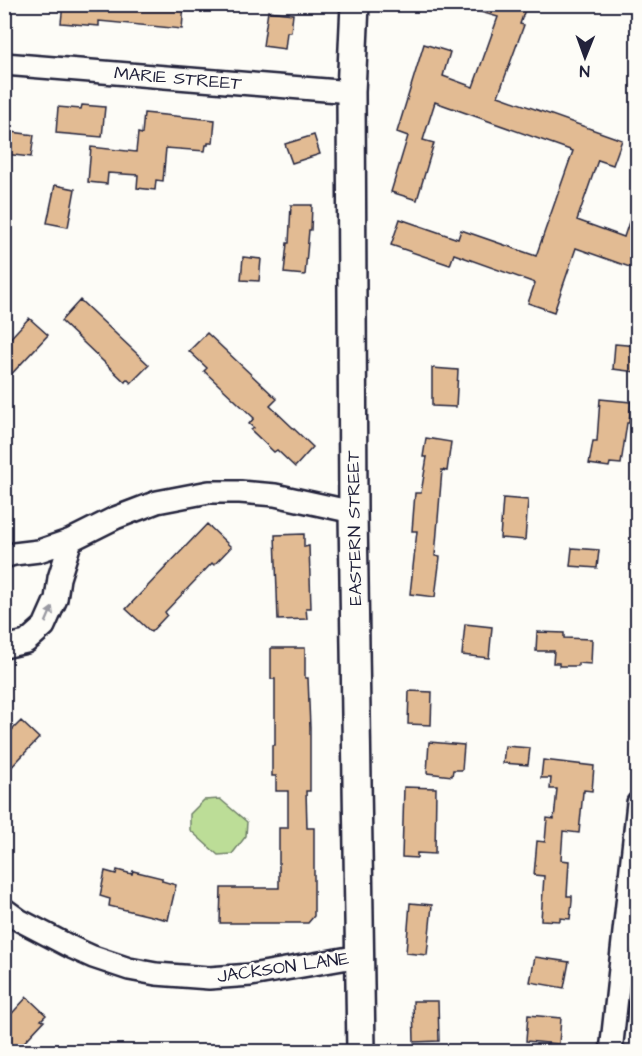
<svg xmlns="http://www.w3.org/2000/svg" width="642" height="1056" font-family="'Architects Daughter',sans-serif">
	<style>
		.green { fill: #bcdd97; stroke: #6f8069; stroke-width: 1.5 }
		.building { fill: #e2bb93; stroke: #22223b; stroke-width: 1.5 }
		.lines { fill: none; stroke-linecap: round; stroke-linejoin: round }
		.minor-casing { stroke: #22223b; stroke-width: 26 }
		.tertiary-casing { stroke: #22223b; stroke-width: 32 }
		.minor { stroke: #fdfcf7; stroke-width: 21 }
		.tertiary { stroke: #fdfcf7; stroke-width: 27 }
		.oneway { fill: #9a9aa2 }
		.labels { text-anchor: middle; stroke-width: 5; stroke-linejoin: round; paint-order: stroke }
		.street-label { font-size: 18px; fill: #22223b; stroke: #fdfcf7 }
	</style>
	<rect width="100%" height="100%" fill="#fdfcf7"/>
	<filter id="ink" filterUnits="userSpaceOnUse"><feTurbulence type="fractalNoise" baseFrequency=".0167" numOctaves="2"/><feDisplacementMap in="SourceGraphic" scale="12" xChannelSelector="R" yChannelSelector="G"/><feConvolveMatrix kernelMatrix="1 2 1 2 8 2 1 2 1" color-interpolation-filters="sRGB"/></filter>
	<g filter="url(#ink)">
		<path class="green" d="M220,799L247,822L246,836L232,854L218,855L190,830V814L204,800Z"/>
		<path class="building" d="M63,4H184L182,29L99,21V26L61,23Z
			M470,4H527L520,24L524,25L498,96L622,140L613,165L598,160L577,220L624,237L635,204L638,205V270L576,248L554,312L528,303L535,283L454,254L450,265L391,245L400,219L458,239L461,230L536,256L573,151L435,102L423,140L434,143L417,200L391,192L408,136L397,132L424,44L450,52L443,76L473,87L498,17L470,9Z
			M268,11L293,14L291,32H287L285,49L263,46Z
			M82,105L105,107L102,137L56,133L58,107L81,109Z
			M144,113L215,120L213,143H208V145H206L205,151L166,148L163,181L156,180L155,190L137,188L138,175L108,173L107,184L88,182L91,147L136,152L138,133L142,134Z
			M4,131L34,135L31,157L4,154Z
			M314,135L320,154L292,163L285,144Z
			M55,185L75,189L68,227L47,223Z
			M291,205H312L311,230H309L305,275L284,273L287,243H289Z
			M243,257L261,259L259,281L241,280Z
			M80,300L149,365L131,383L127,379L125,382L61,321Z
			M29,318L48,335L4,382V345Z
			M207,333L277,399L270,406L313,447L295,467L277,450L274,452L251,430L254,428L249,424L254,418L204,371L207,368L189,351Z
			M615,344L638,346L636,372L613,369Z
			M432,368L458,370L456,407L432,406Z
			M600,399L631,402L629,423H627L621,464L610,463L609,467L589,464L593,441H597Z
			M426,438L451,442L447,471L442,470L435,556L440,557L435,597L410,594L417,531H412L415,493H421L427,457H423Z
			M503,498L528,500L525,540L500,538Z
			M207,524L231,547L214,565L212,563L165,612L167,615L151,632L126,609Z
			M304,534V547L309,546L311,608H306L307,619L278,620L275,535Z
			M572,548L599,550L597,568L570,566Z
			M465,624L492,627L489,658L462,655Z
			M537,632L564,633V638L592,639L591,664L578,663V666H559V663H553L554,651H536Z
			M271,648H305V678H308L310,728V791H306L307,828H314V916L308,923H220L221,888H279V828H288V791H276V776H272V745H275V679H271Z
			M409,691L432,692L431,725L408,724Z
			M21,721L39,738L4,775V738Z
			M429,742L464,745L462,770H453L452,776L427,773Z
			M505,746L530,748L528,765L503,763Z
			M543,760L594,766L592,791L584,790V792H583L579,833L563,831L561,860L569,861L567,896H572V901L570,919L560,918V921L541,920L544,876L534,875L537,841L545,842L547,818L554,819L557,789H550L551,778H541Z
			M404,787L436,788L435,854L417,853V858L402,857Z
			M117,870L132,874L133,871L162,878V881L176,885L168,920L109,906L110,899L100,896L105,871L116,874Z
			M410,903L432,905L427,955L406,953Z
			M535,957L569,962L564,988L530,982Z
			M27,997L46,1015L41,1020L44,1021L15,1052H4V1022Z
			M413,1001H438L439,1041L414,1042Z
			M528,1015L561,1018L559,1044L526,1041Z"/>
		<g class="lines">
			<defs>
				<path id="minor" d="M4,64L351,92
					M4,557L14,554L39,551L71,540L115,518L157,502L209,492H240L275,495L353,512
					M4,647L26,642L44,626L56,599L59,578L71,540
					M4,909L19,920L73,948L93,957L129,969L156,974L209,978L251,975L360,956
					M611,1052L638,803"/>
				<path id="tertiary" d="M355,4L351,92L353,512L361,1052"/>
			</defs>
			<use href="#minor" class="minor-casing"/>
			<use href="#tertiary" class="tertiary-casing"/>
			<use href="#minor" class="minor"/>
			<use href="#tertiary" class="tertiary"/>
		</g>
		<defs><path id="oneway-solid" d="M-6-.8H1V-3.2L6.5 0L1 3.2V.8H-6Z" transform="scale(1.5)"/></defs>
		<use class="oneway" href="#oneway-solid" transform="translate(49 615) rotate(-67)"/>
	</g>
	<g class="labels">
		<g class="street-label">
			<text transform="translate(178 78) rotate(5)" y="6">MARIE STREET</text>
			<text transform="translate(354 528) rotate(-91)" y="6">EASTERN STREET</text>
			<text transform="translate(283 967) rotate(-8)" y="6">JACKSON LANE</text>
		</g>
	</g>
	<rect width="642" height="1056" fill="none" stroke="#fdfcf7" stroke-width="24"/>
	<rect x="12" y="12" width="618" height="1032" fill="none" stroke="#22223b" stroke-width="2" filter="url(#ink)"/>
	<g transform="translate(585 57) rotate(181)" stroke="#fdfcf7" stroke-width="4.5" paint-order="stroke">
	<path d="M0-4.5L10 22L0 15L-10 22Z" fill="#22223b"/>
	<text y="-9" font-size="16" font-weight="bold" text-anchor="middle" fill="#22223b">N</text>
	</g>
</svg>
